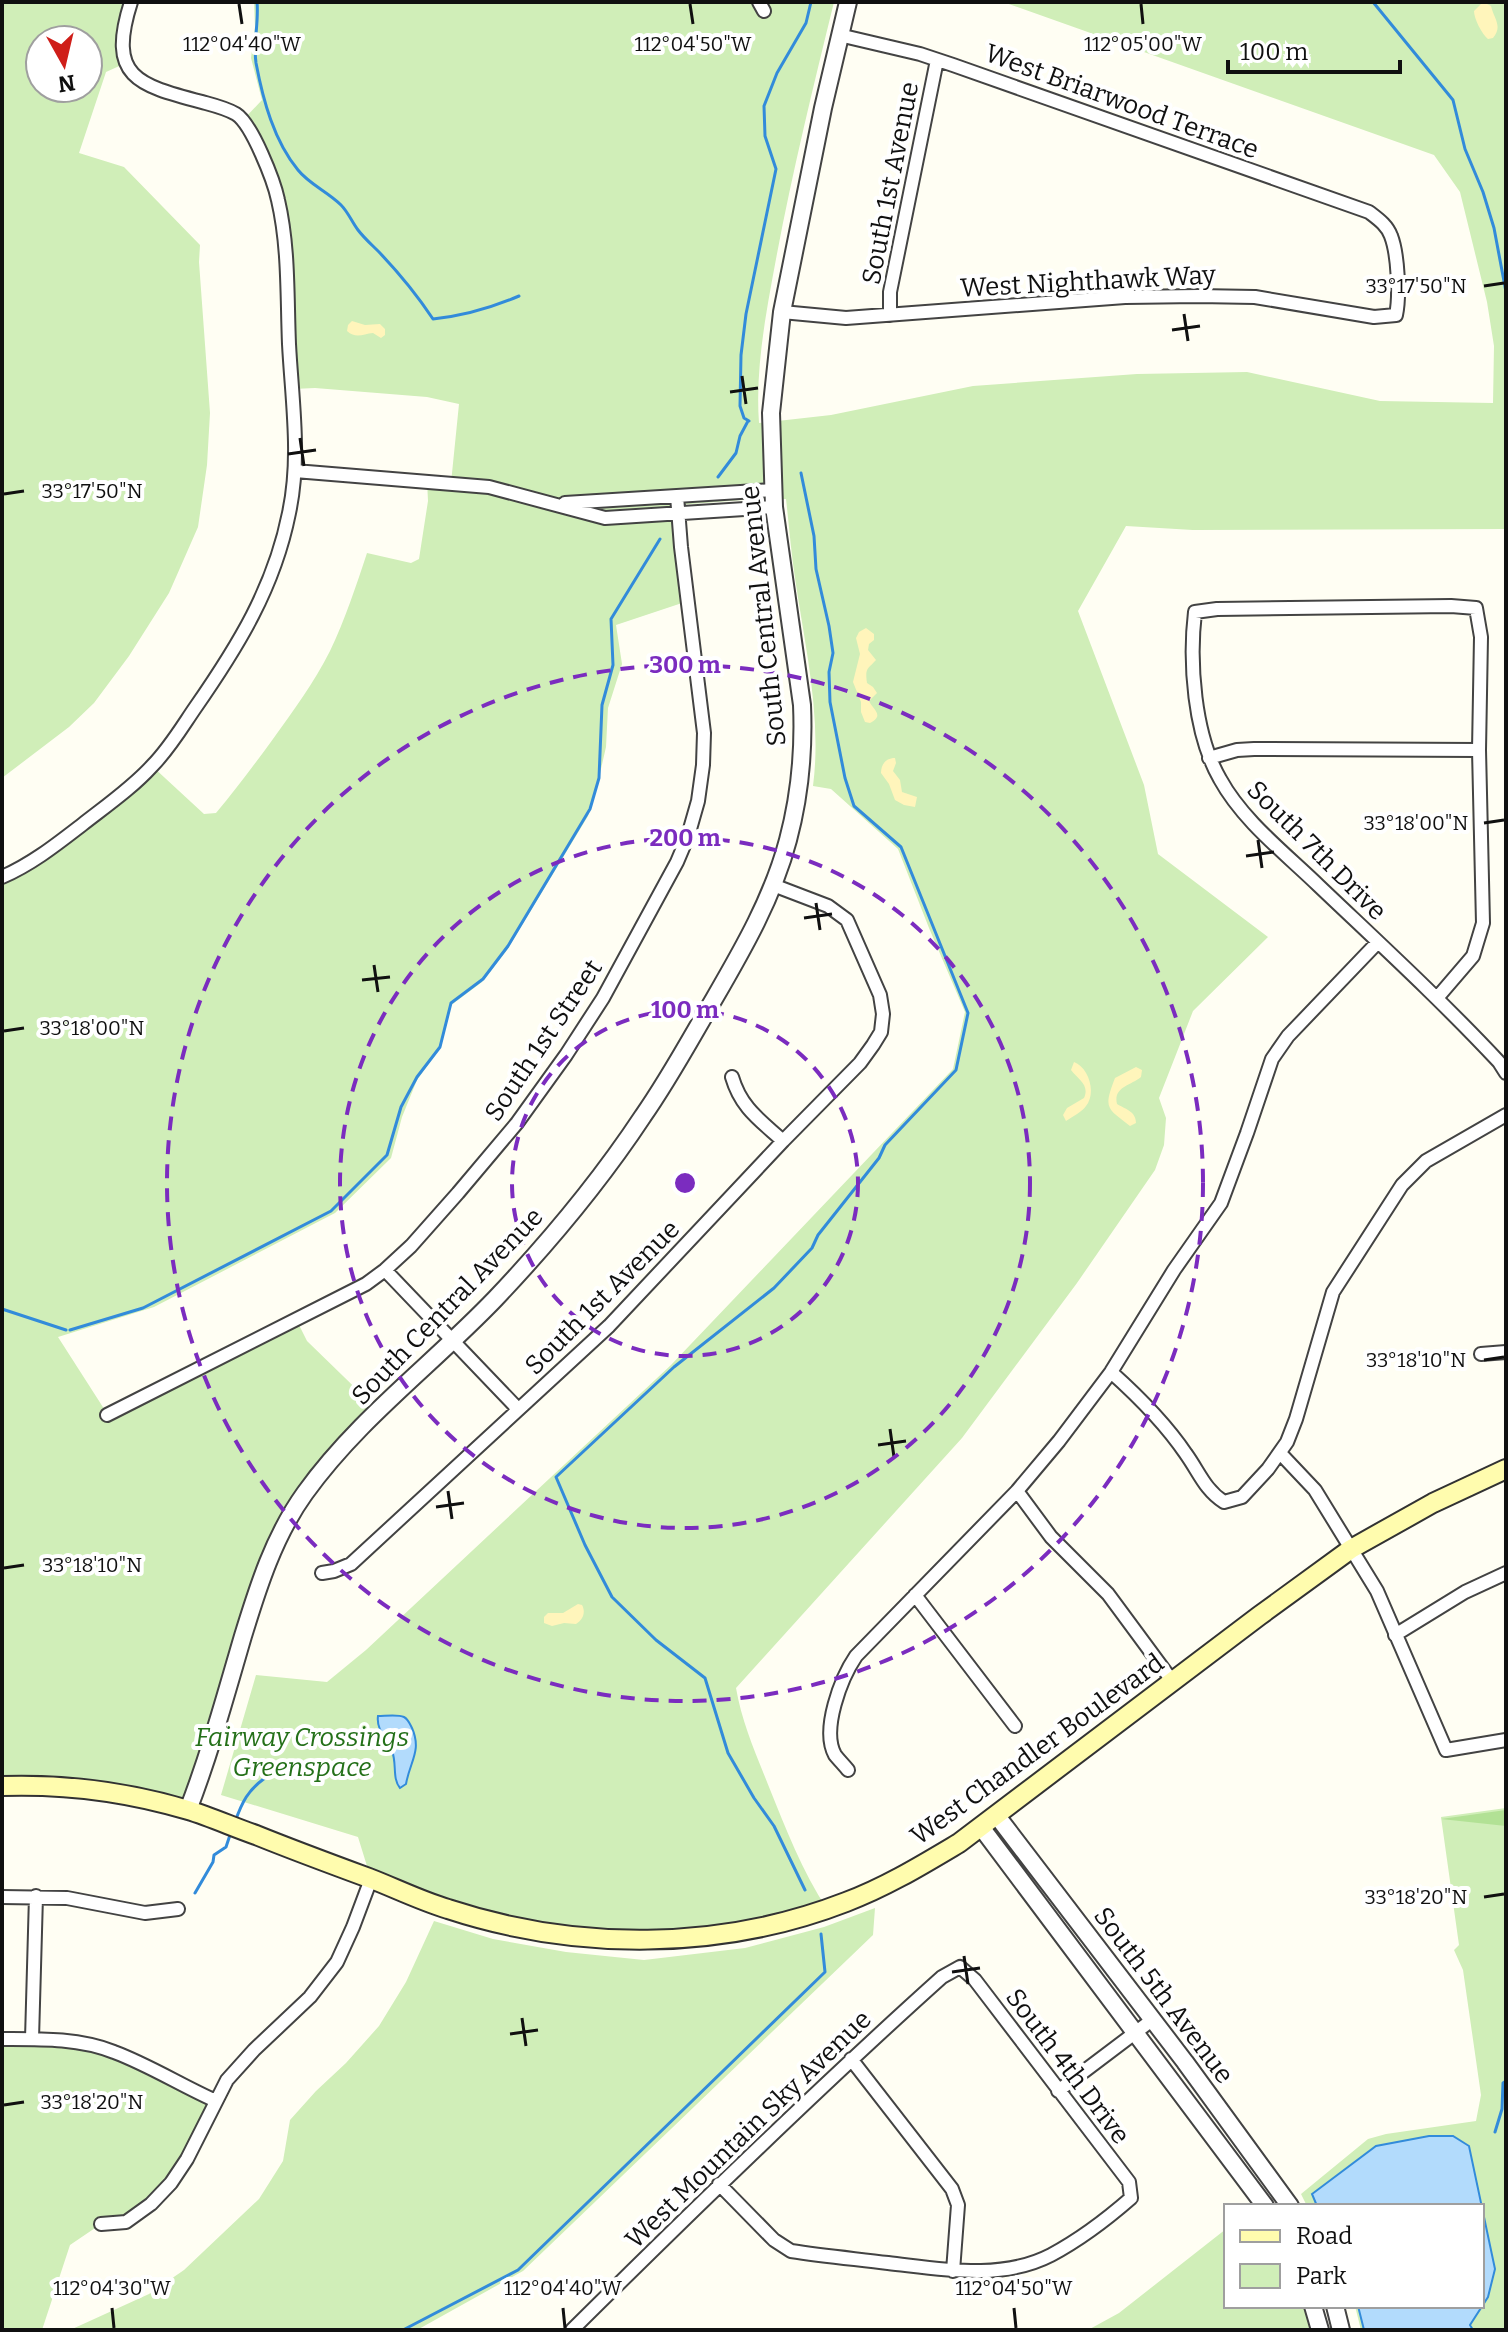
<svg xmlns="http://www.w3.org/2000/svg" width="1508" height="2332" font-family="Bitter,serif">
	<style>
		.green { fill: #d0eeb8; fill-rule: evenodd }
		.forest { fill: #b2e195 }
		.sand { fill: #fff5bb }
		.water { fill: #b2dbfc; stroke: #328bda; stroke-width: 2 }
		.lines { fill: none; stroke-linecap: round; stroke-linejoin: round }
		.stream { stroke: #328bda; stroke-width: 3 }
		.minor-casing { stroke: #434343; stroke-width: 16 }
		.tertiary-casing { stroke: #434343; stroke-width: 20 }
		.secondary-casing { stroke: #323232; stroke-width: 22 }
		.minor { stroke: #fff; stroke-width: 12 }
		.tertiary { stroke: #fff; stroke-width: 16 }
		.secondary { stroke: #fffcae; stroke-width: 18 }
		.ticks { fill: none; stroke: #101010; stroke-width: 3 }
		.ring { fill: none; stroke: #7b2cbf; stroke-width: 4; stroke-dasharray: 14 10 }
		.labels { text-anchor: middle; stroke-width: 8; stroke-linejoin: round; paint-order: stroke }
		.street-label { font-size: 26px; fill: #101010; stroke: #fff }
		.park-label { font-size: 26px; font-style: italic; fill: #247019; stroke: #fff }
		.ticks-label { font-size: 20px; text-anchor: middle; fill: #101010; stroke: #fff; stroke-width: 8; stroke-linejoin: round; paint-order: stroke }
		.centre { fill: #7b2cbf; stroke: #fff; stroke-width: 4 }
		.ring-label { font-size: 24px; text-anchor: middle; font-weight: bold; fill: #7b2cbf; stroke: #fff; stroke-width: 8; stroke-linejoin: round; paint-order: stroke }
	</style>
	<rect width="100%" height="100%" fill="#fffef3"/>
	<path class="green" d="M2,2H131L126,63L106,72L79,153L124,167L200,245L199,262L210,413L207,465L198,527L169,593L129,656L94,703L69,727L2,778ZM40,40H88V88H40Z
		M254,2H834C813,88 792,173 776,259C766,313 755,369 759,423L831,415L973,386L1137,374L1247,372L1380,401L1493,403L1494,346L1487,302L1460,192L1434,155L1003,2H1506V529L1193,530L1126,526L1078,611L1144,785L1158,854L1268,937L1193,1011L1159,1098L1166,1118L1164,1145L1155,1170L1077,1283L962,1438L736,1688C742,1723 756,1754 769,1787C786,1829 802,1871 827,1909L737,1932L570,1937L371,1879L358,1837L221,1795L256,1675L327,1682L366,1650L671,1365L953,1069L965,1012L929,928L898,849L831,789L813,786C822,717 805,647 795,578C791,552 789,525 786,499H756L678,505L688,601L616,625L622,664L608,708L606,747L598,782L588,816L507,950L482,982L450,1006L440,1048L417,1080L402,1117L391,1158L335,1213L154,1307L58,1337L108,1415L296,1319L307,1341L378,1410L288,1521L188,1810L2,1786V877L152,766L204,814L216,813C236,789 254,765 273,739C293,711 314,683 330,651C345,620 356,586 367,553L411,563L419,559L428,501L427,481L451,483L459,404L427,397L315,388L293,389L283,226L243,120L262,100L251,58L255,27Z
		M1506,1808V2330H1361L1355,2306H1482V2206H1307L1301,2194L1368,2139L1386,2134L1476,2121L1481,2095L1463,1970L1454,1950L1459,1945L1441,1817Z
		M875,1908L873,1935L523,2271L417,2330H70L149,2294L184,2270L259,2199L283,2161L290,2120L316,2091L346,2063L379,2026L406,1982L434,1921L493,1939L566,1952L644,1960L745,1948L824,1927Z
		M2,2039L84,2043L216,2101L187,2159L126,2222L101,2224L70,2245L42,2330H2Z
		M1226,2229V2306H1305L1313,2330H1088L1119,2313Z"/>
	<path class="forest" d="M1506,1810V1826L1441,1819Z"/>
	<path class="sand" d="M1481,4H1487L1491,6C1494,19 1503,26 1493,38L1488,39C1482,34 1474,19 1474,11Z
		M352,321L365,325L380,324L385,329V335L381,338L373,333C363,334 356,339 347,331L348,325Z
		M866,628L874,634V640L869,644L868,650L876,660C867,670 865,668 867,683L873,687L877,693L869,701C873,710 885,715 870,723L865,722L861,712V702L853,682L860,654L856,638L859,632Z
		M895,758L896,763L893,771L900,780L902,792L917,797L915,807L904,805L895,800L889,784L881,773C881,764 886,758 895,758Z
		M1074,1062C1088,1067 1097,1092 1086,1106C1082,1112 1072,1117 1066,1121L1063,1115L1067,1108L1084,1098C1090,1085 1078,1079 1071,1070Z
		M1136,1067L1142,1070L1141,1077C1130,1086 1113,1087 1117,1104C1125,1109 1136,1111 1136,1123L1130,1126C1107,1108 1103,1109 1115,1078Z
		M578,1604L582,1605C586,1612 583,1620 576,1624L564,1623L552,1626L544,1623V1617L548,1613H563Z"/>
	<path class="water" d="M378,1716C385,1716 398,1714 404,1717C408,1719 410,1724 412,1728C422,1751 410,1761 406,1784L400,1788C392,1779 397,1763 392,1751C387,1739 376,1730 378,1716Z
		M1429,2136H1453L1469,2146L1495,2269L1488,2297L1470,2325L1473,2330H1364L1358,2306H1482V2206H1317L1312,2194L1376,2146Z"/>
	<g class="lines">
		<path class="stream" d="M257,2C259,23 253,42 256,63C263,100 274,141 298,170C309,184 328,192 341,205C348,212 352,222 358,230C364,238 372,245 379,252C399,273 417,295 433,319C463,316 491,308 519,296
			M1373,2L1453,100L1465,149L1483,192L1494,228L1506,292
			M749,421L744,418L740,406L741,355L746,314L776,169L765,136L764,106L777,73L806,23L811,2
			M801,473L814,536L816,569L829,626L833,653L829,672L830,702L845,778L854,806L901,847L968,1013L956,1070L885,1145L879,1158L818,1235L812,1248L774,1288L674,1367L556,1477L585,1545L612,1597L656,1640L705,1678L728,1753L754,1798L774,1826L805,1890
			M718,477L736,453L740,436L748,421
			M2,1309L66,1330
			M70,1330L143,1308L331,1211L387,1155L401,1107L417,1077L440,1047L451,1003L483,979L508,946L590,809L599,778L602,705L613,665L611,619L660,539
			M235,1822C242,1802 248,1790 265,1778
			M195,1893L213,1862L214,1855L226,1847L231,1832
			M1495,2132L1502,2109L1503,2083L1506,2081
			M403,2330L518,2270L825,1972L821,1934
			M1504,2330L1506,2328"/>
		<defs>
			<path id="minor" d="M759,2L764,11
				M782,312L846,318L1125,297L1198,296L1255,297L1374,317L1396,315C1400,296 1398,254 1391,236C1387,225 1378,219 1369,212L953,65L920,54L839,35
				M890,315V292L937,60
				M295,471L489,487L605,518L774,507
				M565,503L773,490
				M1209,758L1237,750L1254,749L1479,750
				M2,877C32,864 57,844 83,824C106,806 132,788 152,766C169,749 182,727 195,708C238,646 274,588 289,513C301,457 292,401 289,344C287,296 289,247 278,200C274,181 252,124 236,114C226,108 213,105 202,102C137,85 107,77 131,2
				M1437,998L1473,956L1483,923L1479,750L1481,637L1476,608L1451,606L1217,609L1195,612C1189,662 1194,734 1220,779C1243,821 1285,853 1319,886C1380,944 1441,1000 1499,1062L1506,1073
				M732,1077C741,1108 760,1120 783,1141
				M385,1270L518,1409
				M1481,1354L1506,1352
				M1111,1372C1139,1397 1165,1423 1186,1454C1199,1472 1205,1490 1224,1502L1242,1497L1268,1469L1287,1442L1296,1419L1333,1292L1402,1185L1426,1161L1506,1115
				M107,1415L366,1284L385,1270L411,1246L458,1193L517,1123L566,1055L603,998L677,862L688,836L698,801L703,765L704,733L681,547L677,496
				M1280,1453L1315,1490L1377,1591L1446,1750L1506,1740
				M1017,1491L1051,1537L1108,1594L1173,1682
				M322,1573L334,1571L351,1564L609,1326L783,1141L860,1063L873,1045L881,1032L883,1014L880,995L847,920L828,906L773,885
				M915,1595L1015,1726
				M1395,1635L1465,1592L1506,1573
				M848,1770C844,1765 839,1760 835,1755C821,1730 841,1678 856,1656L1017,1491L1059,1441L1111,1372L1174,1270L1221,1203L1247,1133L1272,1059L1288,1036L1378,942
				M2,1897L67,1898L145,1913L178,1909
				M2,2039C39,2039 79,2038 114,2052C149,2065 182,2086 216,2101
				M32,2039L36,1896
				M851,2059L952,2189L958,2205L953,2271
				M1058,2091L1152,2020
				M101,2224L126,2222L151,2204L171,2183L187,2159L227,2080L254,2050L310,1997L337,1962L353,1927L371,1879
				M572,2330C693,2210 815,2091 942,1977L960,1967L975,1980L1129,2182L1131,2198C1107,2219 1079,2240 1051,2255C1001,2281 941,2269 888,2263C856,2259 823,2256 791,2251L774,2240L719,2184"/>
			<path id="tertiary" d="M188,1810C210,1753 226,1694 243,1636C258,1587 274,1536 305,1493C358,1419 433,1364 496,1298C549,1242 600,1181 643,1116C669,1079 691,1038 714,999C743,949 773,897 788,840C800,795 804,751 802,705L774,507L771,413L782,312L823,108L848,2
				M997,1816L1185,2062L1290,2206
				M981,1827L1265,2206
				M1313,2306L1320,2330
				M1335,2306L1341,2330"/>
			<path id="secondary" d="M2,1786C64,1784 128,1792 188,1810C211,1817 233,1827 256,1835C293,1850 331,1864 369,1878C395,1888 421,1901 448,1909C576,1951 720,1951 846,1902C886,1887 922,1865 959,1843L1259,1616L1351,1549L1433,1503L1506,1469"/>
		</defs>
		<use href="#minor" class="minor-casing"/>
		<use href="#tertiary" class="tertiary-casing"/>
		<use href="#secondary" class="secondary-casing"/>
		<use href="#minor" class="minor"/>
		<use href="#tertiary" class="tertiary"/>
		<use href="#secondary" class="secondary"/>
	</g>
	<path class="ticks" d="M239,4L242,24M690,4L693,24M1141,4L1143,24M1484,286L1504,283M1184,314L1188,341M1172,330L1200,326M742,376L746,404M730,392L758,388M300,438L304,466M288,454L316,450M4,494L24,491M1484,823L1504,820M1258,840L1262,868M1246,856L1274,852M816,903L820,930M804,918L832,914M374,965L378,992M362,980L390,977M4,1031L24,1028M1484,1360L1504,1357M890,1429L894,1457M878,1445L906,1441M448,1491L452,1519M436,1507L464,1503M4,1568L24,1565M1484,1897L1504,1894M964,1956L968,1984M952,1972L980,1968M522,2018L526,2046M510,2034L538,2030M4,2105L24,2102M112,2308L114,2328M563,2308L565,2328M1014,2308L1016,2328"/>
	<g class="ring">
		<circle cx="685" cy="1183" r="173"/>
		<circle cx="685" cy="1183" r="345"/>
		<circle cx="685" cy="1183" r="518"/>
	</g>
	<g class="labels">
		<g class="street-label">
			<text transform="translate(1122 101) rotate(20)" y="9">West Briarwood Terrace</text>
			<text transform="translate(890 183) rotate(-79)" y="9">South 1st Avenue</text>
			<text transform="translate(1088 281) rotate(-3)" y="9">West Nighthawk Way</text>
			<text transform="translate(763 616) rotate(-96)" y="9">South Central Avenue</text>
			<text transform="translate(1317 850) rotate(45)" y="9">South 7th Drive</text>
			<text transform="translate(543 1040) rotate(-56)" y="9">South 1st Street</text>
			<text transform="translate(602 1297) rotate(-45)" y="9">South 1st Avenue</text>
			<text transform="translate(447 1306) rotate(-46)" y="9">South Central Avenue</text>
			<text transform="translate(1037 1749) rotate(-36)" y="9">West Chandler Boulevard</text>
			<text transform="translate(1164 1995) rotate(53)" y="9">South 5th Avenue</text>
			<text transform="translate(1068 2066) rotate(53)" y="9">South 4th Drive</text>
			<text transform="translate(748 2129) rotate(-44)" y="9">West Mountain Sky Avenue</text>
		</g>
		<g class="park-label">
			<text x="302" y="1746">Fairway Crossings<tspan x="302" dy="30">Greenspace</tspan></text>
		</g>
	</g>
	<g class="ticks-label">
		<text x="242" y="51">112°04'40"W</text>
		<text x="693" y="51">112°04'50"W</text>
		<text x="1143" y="51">112°05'00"W</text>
		<text x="1416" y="293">33°17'50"N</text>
		<text x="92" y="498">33°17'50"N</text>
		<text x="1416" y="830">33°18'00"N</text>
		<text x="92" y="1035">33°18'00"N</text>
		<text x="1416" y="1367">33°18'10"N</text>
		<text x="92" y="1572">33°18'10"N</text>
		<text x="1416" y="1904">33°18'20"N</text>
		<text x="92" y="2109">33°18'20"N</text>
		<text x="112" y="2295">112°04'30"W</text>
		<text x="563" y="2295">112°04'40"W</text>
		<text x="1014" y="2295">112°04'50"W</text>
	</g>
	<circle cx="685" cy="1183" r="12" class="centre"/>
	<g class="ring-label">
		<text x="685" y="673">300 m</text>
		<text x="685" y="846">200 m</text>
		<text x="685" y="1018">100 m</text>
	</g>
	<rect width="1508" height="2332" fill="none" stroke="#101010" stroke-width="8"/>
	<rect x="1224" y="2204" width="260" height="104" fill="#ffffff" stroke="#9f9f9f" stroke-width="2"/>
	<rect x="1240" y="2230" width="40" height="12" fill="#fffcae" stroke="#9f9f9f" stroke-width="2"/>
	<text x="1296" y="2244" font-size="24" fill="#101010">Road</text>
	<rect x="1240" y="2264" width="40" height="24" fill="#d0eeb8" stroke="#9f9f9f" stroke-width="2"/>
	<text x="1296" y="2284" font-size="24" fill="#101010">Park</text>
	<g transform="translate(64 64) rotate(172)"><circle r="38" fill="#ffffff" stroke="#9f9f9f" stroke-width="2"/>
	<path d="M0-6L14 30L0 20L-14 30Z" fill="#cf1e19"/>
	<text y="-12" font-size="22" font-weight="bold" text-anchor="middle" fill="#101010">N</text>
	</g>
	<path d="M1228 60v12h172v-12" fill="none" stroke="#101010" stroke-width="4"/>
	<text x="1240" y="60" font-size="24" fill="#101010" stroke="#ffffff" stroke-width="6" paint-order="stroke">100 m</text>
</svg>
